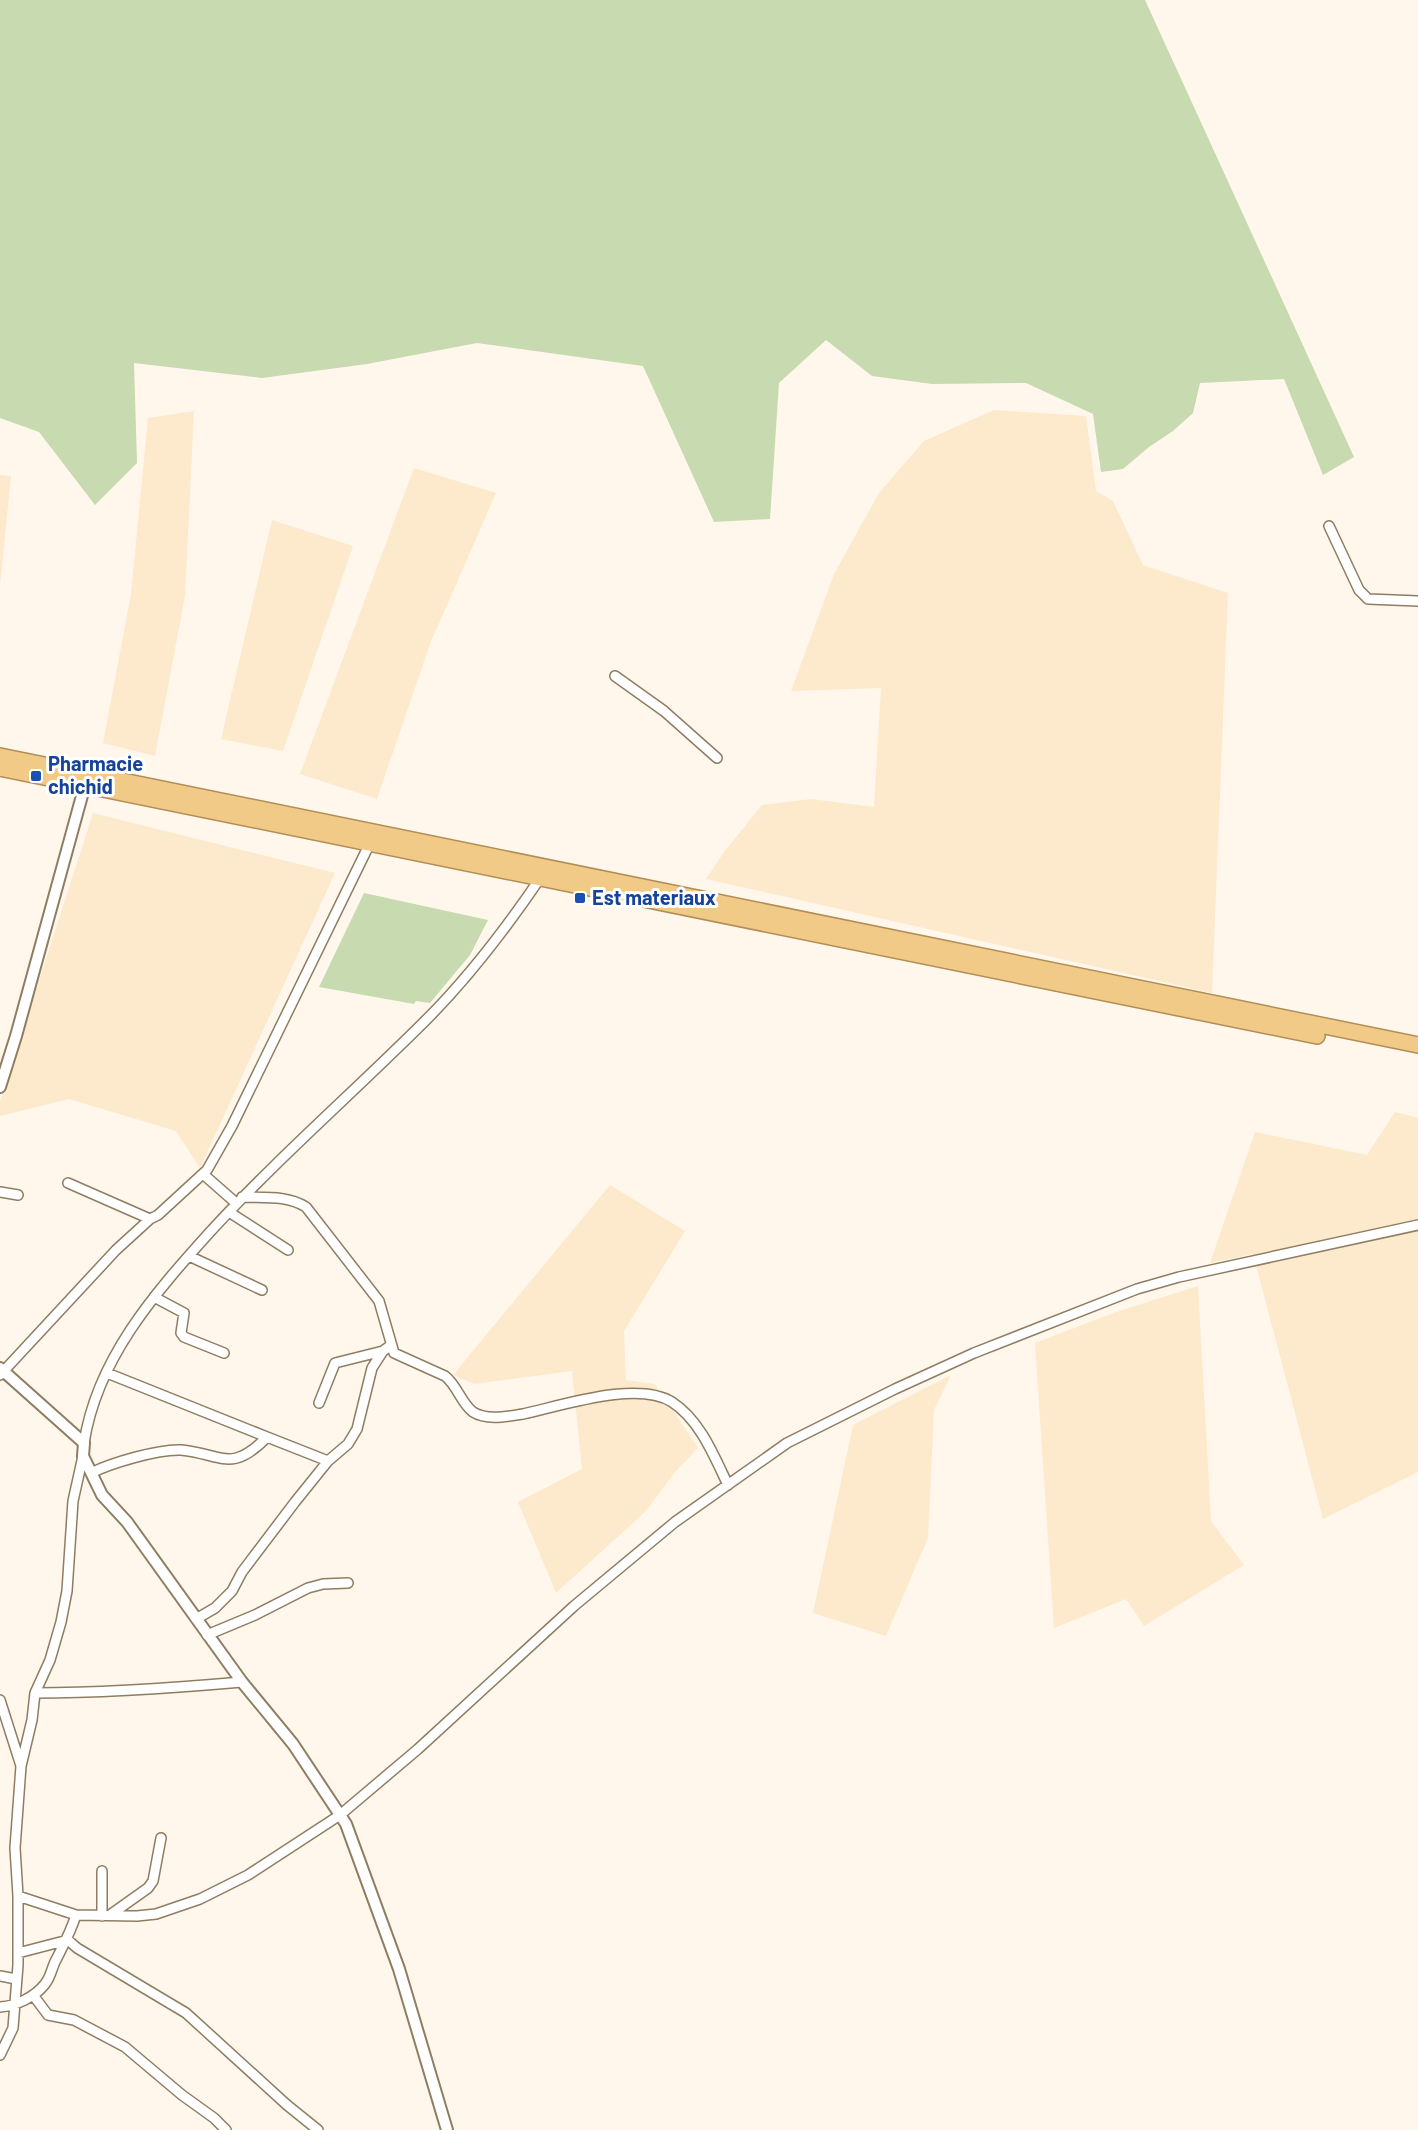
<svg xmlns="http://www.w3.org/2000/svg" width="1418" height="2130" font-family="Barlow,sans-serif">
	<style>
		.built { fill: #fde9cc }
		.green { fill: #c8dab0 }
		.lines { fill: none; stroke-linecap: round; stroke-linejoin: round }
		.minor-casing { stroke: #8f7d62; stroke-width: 12 }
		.tertiary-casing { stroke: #8f7d62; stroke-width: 14 }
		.trunk-casing { stroke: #b18e55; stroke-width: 18 }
		.minor { stroke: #fff; stroke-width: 9 }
		.tertiary { stroke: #fff; stroke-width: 10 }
		.trunk { stroke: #f2ca88; stroke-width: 15 }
		.transit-dot { fill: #1a4fb4; stroke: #fff; stroke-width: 2 }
		.labels { text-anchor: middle; stroke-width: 6; stroke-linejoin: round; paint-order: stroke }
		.transit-label { font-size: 20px; font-weight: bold; fill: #164399; stroke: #fff; text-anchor: start }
	</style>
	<rect width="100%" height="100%" fill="#fff7eb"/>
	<path class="built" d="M994,410L1086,416L1096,491L1113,501L1143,565L1228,593L1212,993L706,879L724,852L762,805L811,799L874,807L881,688L791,691L834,574L879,493L924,441Z
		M194,411L185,596L155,756L103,743L131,594L148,418Z
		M414,468L496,493L430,644L377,799L300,774Z
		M0,475L11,476L0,586Z
		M272,520L353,546L283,751L221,739Z
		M93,813L335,873L200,1168L176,1131L69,1099L0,1116V1102Z
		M1395,1112L1418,1118V1472L1323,1519L1253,1254L1210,1263L1255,1132L1367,1155Z
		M610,1185L685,1231L624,1331L626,1380L655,1384L698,1448L675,1472L646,1511L556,1593L518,1502L582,1469L572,1371L474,1384L453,1375Z
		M1198,1286L1211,1521L1244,1565L1144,1626L1126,1599L1054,1628L1035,1343L1116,1312Z
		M951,1375L934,1410L928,1538L886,1636L813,1613L853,1425Z"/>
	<path class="green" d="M0,0H1145L1354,457L1323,475L1284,379L1200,383L1193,413L1173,431L1149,447L1123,469L1101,472L1093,414L1026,383L932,384L872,376L826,340L779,383L770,519L714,522L643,366L477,343L367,364L262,378L134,363L137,463L95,505L39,432L0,418Z
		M364,893L488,920L470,955L430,1003L416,1001L414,1004L319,987Z"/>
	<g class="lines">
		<defs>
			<path id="minor" d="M1329,526L1359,590L1368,599L1418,601
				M615,676L664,711L717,758
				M203,1174L236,1203
				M68,1183L150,1219
				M0,1192L18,1195
				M242,1197C264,1198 287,1195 306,1207L379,1301L394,1353L445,1376C457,1385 461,1403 473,1412C487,1421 509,1416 523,1414C561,1406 637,1380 672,1402C700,1420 714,1456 728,1485
				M229,1212L288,1250
				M189,1256L262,1290
				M154,1297L184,1313L181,1333L184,1337L224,1353
				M107,1373L267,1437
				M0,1375L116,1250L150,1219L158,1215L207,1170L232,1126L370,843
				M319,1403L335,1363L383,1351
				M84,1443C97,1359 154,1294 210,1232C279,1157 355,1091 427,1019C470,976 507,927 541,877
				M91,1473C111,1463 158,1449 181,1450C222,1454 231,1474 267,1437L328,1461
				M196,1619L215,1608L232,1591L242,1572L295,1502L328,1461L348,1444L357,1429L372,1368L383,1351L390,1346
				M207,1635L255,1615L308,1588L323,1584L348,1583
				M35,1693C105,1693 173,1688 242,1682
				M0,1700L21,1766
				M102,1871V1916
				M18,1896L76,1915L137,1916L156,1914L200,1899L248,1875L340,1815L418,1749L574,1606L675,1522L787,1443L895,1389L974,1353L1137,1289L1179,1277L1418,1225
				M110,1915L148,1888L153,1881L161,1838
				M18,1953L68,1940L77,1948L186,2013L287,2105L318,2130
				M0,1976L16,1979
				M33,1995L48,2015L74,2020L125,2047L182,2095L214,2118L226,2130
				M0,2007C16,2006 35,1997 45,1984C51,1977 52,1966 57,1958C64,1944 71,1931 76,1915
				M0,2055L13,2028L18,1965V1896L15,1848L21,1766L32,1720L35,1693L50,1660L61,1622L67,1591L73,1501L83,1456"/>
			<path id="tertiary" d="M0,1087L16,1036L86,781
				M0,1368L84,1443L83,1456L102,1495L127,1522L242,1682L293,1744L346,1824L399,1969L447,2130"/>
			<path id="trunk" d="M0,756L1418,1045
				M0,768L1317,1036"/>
		</defs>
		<use href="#minor" class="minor-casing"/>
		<use href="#tertiary" class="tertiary-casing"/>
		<use href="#trunk" class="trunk-casing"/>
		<use href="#minor" class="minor"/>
		<use href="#tertiary" class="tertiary"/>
		<use href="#trunk" class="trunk"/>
	</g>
	<g class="transit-dot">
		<rect x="30" y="770" width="12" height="12" rx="3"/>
		<rect x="574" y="892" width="12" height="12" rx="3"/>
	</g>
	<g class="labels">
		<g class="transit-label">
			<text x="48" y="771">Pharmacie<tspan x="48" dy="23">chichid</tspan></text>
			<text x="592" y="905">Est materiaux</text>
		</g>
	</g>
</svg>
